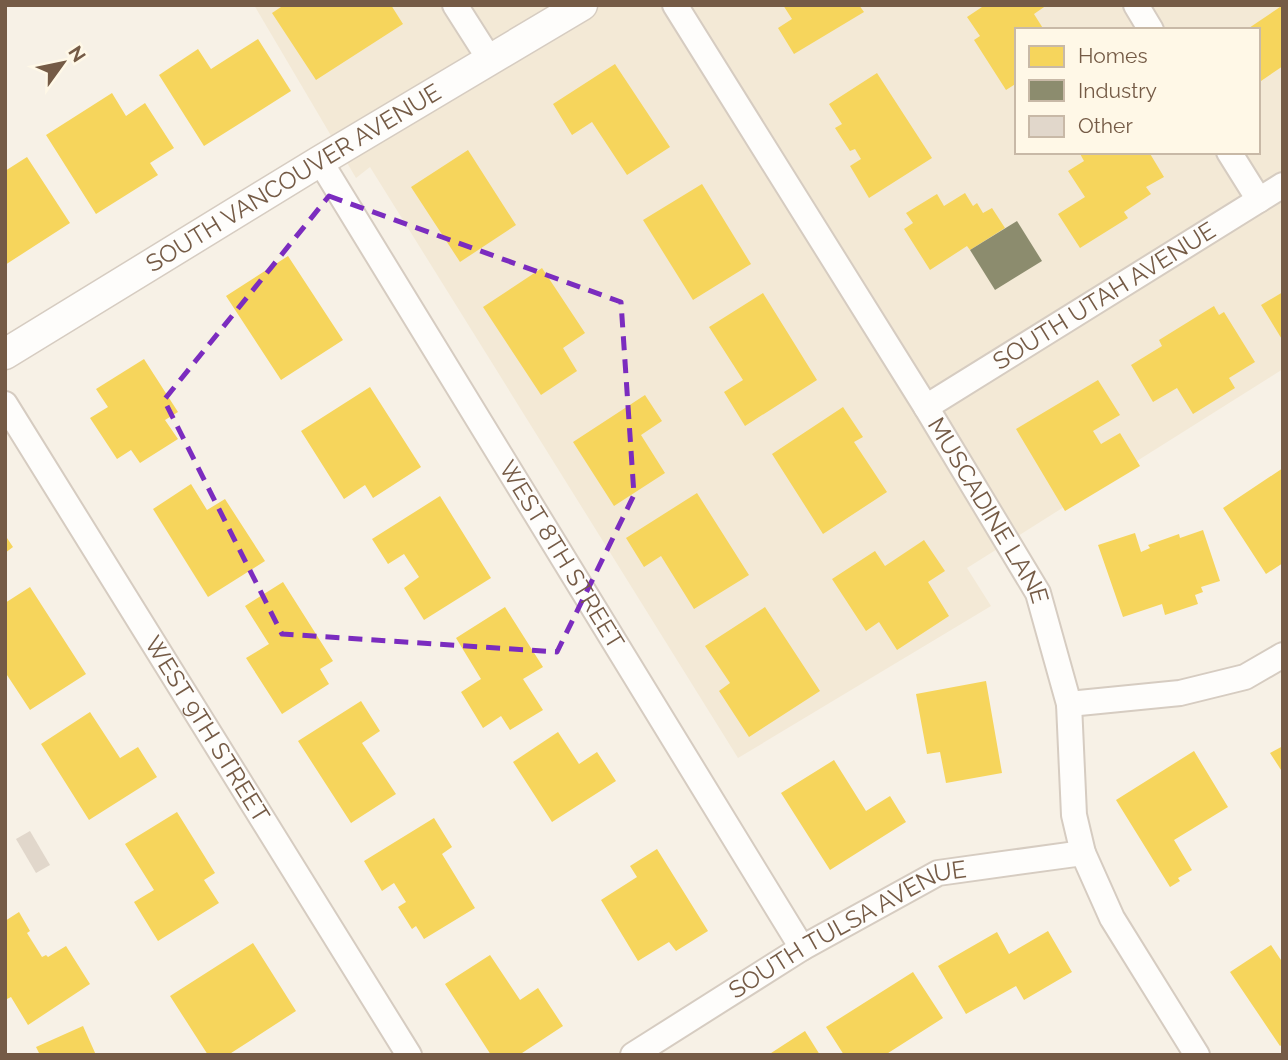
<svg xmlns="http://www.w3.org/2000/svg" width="1288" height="1060" font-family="Raleway,sans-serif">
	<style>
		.residential { fill: #f3e9d6; fill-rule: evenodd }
		.homes { fill: #f6d55c }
		.industry { fill: #8c8c6e }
		.building { fill: #e1d7cb }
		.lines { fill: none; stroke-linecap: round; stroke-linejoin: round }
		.minor-casing { stroke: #d6ccc1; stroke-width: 28 }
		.tertiary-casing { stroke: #d6ccc1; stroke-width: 33 }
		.minor { stroke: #fefdfb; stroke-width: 24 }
		.tertiary { stroke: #fefdfb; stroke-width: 30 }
		.marked { fill: none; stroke: #7b2cbf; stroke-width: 5; stroke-dasharray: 14 9; stroke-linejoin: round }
		.labels { text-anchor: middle; stroke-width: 7; stroke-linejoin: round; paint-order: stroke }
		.street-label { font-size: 24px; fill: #755b46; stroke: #fff8e7 }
	</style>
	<rect width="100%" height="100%" fill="#f7f1e6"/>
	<path class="residential" d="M254,5H1283V369L967,568L991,606L738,758L370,167L356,178ZM1017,30H1258V152H1017Z"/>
	<path class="homes" d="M284,5H391L403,24L316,80L272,13Z
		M783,5H859L864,12L794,54L778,28L792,19Z
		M985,5H1047L1034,14L1044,30H1017V83L1006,90L974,40L980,36L967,17Z
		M1283,5V66L1261,81L1258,76V30H1246Z
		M258,39L291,91L204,146L159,75L198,49L211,69Z
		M615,64L670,147L627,175L592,122L572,135L553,104Z
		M877,73L932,158L869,198L850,166L861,159L855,149L850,151L835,128L842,124L829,104Z
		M112,93L126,116L145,103L174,148L150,163L158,175L96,214L46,135Z
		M468,150L516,225L460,262L411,187Z
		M1079,152H1149L1164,177L1146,187L1151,194L1124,212L1128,218L1080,248L1058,214L1085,197L1068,171L1084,161Z
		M27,157L70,223L5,265V171Z
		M702,184L751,264L693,300L643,220Z
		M965,193L973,206L977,203L983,213L992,208L1005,228L970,250L967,246L930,270L904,229L913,223L906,213L937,194L944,206Z
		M288,256L343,340L281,380L226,296Z
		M542,268L585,333L563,348L577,371L541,395L483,307Z
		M1283,292V341L1261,305Z
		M763,293L817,380L745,426L724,392L743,380L709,327Z
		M1214,306L1219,315L1224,312L1255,362L1229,378L1235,388L1193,414L1177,388L1153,402L1131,365L1162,346L1159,340Z
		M144,359L178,412L165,420L178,439L140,463L131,450L117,459L90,418L108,407L96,389Z
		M1098,380L1120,415L1093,431L1101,444L1120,433L1140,466L1065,511L1016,429Z
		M370,387L421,467L373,498L365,485L344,499L301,431Z
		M645,395L662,421L641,435L665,473L614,506L573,442Z
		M843,407L863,437L854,442L887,492L823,534L772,454Z
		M1283,468V563L1266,574L1223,508Z
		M191,484L207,510L225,499L265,561L208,597L153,509Z
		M697,493L749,575L694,609L661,556L644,567L626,538Z
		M440,496L491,578L424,620L404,588L419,577L404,554L388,564L372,539Z
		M1203,530L1220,581L1201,587L1203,592L1195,595L1198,604L1165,615L1162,604L1123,617L1098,545L1135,533L1141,552L1150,548L1148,545L1179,534L1180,538Z
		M5,535L13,547L5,553Z
		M924,540L945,571L928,582L949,616L897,650L879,622L866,631L832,579L875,551L885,566Z
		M283,582L333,661L320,669L329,684L282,714L246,658L269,644L245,606Z
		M30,587L86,674L30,710L5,672V603Z
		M505,607L543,667L523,679L543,710L510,730L501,716L483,728L461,692L481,679L456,638Z
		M765,607L820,691L749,737L719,691L730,683L705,646Z
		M986,681L1002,773L946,783L940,752L927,754L916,694Z
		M361,701L380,731L362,743L396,794L351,823L298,741Z
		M90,712L120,758L138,747L157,777L89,820L41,744Z
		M558,732L579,764L597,752L616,781L552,822L513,762Z
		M1283,746V773L1270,753Z
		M1194,751L1228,807L1174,840L1192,870L1178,878L1180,881L1170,887L1116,800Z
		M834,760L866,811L890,796L906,822L830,870L781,793Z
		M177,812L215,873L204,880L219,903L158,941L134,902L154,890L125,844Z
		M434,818L452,847L442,854L475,908L424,939L416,926L412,929L398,907L406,902L394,883L382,891L364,861Z
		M657,849L708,931L676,951L669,942L638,961L601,900L637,877L630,866Z
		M19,912L30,931L27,933L42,957L46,955L48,957L66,946L90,984L28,1025L11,997L5,1000V921Z
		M1048,931L1072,972L1024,1000L1016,986L966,1014L938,966L997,932L1009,954Z
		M253,943L296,1011L228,1055H208L170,996Z
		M1271,945L1283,963V1044L1280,1046L1230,972Z
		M490,955L520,1000L538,988L563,1026L519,1055H491L445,984Z
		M913,972L943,1018L885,1055H844L826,1027Z
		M83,1026L96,1055H40L36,1047Z
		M805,1031L820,1055H768Z"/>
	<path class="industry" d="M1017,221L1042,261L995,290L970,250Z"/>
	<path class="building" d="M30,831L50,865L36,873L16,839Z"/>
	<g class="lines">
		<defs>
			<g id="minor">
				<path d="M455,5L490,60"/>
				<path id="s1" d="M675,5L926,407L1038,593L1069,704L1074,815L1083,853L1112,918L1197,1055"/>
				<path d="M1136,5L1151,30"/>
				<path d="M1229,152L1259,200"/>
				<path id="s2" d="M320,161L802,948"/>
				<path id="s3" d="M5,404L409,1055"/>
				<path id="s4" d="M926,407L1283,185"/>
				<path d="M1069,704L1180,693L1245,677L1283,655"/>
				<path id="s5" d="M633,1055L802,948L938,873L1083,853"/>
			</g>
			<g id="tertiary">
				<path id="s6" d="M5,354L320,161L582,5"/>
			</g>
		</defs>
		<use href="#minor" class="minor-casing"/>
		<use href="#tertiary" class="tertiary-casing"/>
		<use href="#minor" class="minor"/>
		<use href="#tertiary" class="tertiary"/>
	</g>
	<path class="marked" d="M329,196L621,302L634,495L557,652L282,634L164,400Z"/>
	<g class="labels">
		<g class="street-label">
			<text dy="8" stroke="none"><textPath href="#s6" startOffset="338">SOUTH VANCOUVER AVENUE</textPath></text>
			<text dy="8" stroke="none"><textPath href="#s4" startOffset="210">SOUTH UTAH AVENUE</textPath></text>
			<text dy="8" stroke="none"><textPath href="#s1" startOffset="595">MUSCADINE LANE</textPath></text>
			<text dy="8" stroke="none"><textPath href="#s2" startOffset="462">WEST 8TH STREET</textPath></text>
			<text dy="8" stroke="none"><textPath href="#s3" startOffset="383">WEST 9TH STREET</textPath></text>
			<text dy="8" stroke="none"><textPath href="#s5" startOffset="250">SOUTH TULSA AVENUE</textPath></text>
		</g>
	</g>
	<rect width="1288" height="1060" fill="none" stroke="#755b46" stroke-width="14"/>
	<rect x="1015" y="28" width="245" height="126" fill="#fff8e7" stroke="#c8b9a7" stroke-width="2"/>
	<rect x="1029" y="46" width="35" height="21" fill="#f6d55c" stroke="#c8b9a7" stroke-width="2"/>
	<text x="1078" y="63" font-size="21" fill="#755b46">Homes</text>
	<rect x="1029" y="80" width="35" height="21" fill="#8c8c6e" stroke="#c8b9a7" stroke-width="2"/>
	<text x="1078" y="98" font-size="21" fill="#755b46">Industry</text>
	<rect x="1029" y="116" width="35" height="21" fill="#e1d7cb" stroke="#c8b9a7" stroke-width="2"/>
	<text x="1078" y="133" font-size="21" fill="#755b46">Other</text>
	<g transform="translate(63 63) rotate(57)" stroke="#fff8e7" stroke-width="5" paint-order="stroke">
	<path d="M0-5L12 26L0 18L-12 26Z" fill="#755b46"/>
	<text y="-10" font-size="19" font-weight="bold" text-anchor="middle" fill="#755b46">N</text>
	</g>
</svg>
